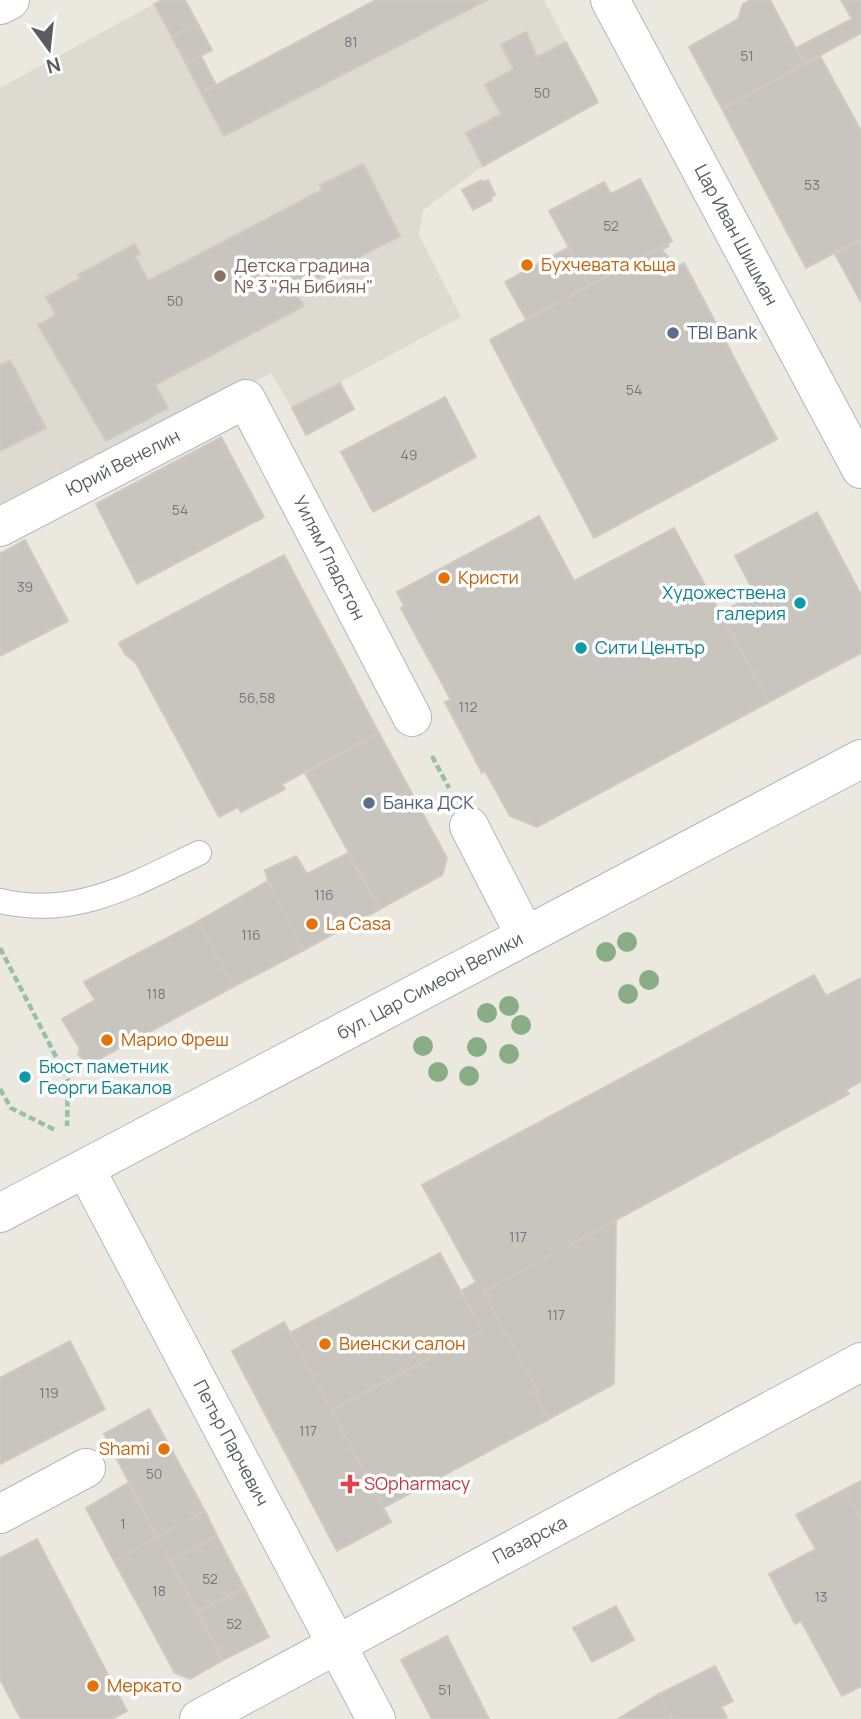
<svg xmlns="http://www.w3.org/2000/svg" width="861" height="1719" font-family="Manrope,sans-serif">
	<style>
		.education { fill: #dddad1 }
		.building { fill: #c8c5bf; stroke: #cfcabf; stroke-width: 2 }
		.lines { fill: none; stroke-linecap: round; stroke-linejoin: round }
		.lane-casing { stroke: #b3b6ba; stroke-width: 26 }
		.street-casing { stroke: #b3b6ba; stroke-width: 40 }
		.secondary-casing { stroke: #b4b7bc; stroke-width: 40 }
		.path { stroke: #97c1a3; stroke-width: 4.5; stroke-dasharray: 7 3.5; stroke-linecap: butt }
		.lane { stroke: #fff; stroke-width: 24 }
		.street { stroke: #fff; stroke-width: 38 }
		.secondary { stroke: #fff; stroke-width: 38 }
		.tree { fill: #89ae86 }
		.food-dot { fill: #e8710a; stroke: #fff; stroke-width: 2.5 }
		.education-dot { fill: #8d6e63; stroke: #fff; stroke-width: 2.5 }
		.service-dot { fill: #5c6f8a; stroke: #fff; stroke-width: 2.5 }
		.culture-dot { fill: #0f9aa8; stroke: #fff; stroke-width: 2.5 }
		.health-dot { fill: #e0444e; stroke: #fff; stroke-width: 2.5 }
		.labels { text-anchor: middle; stroke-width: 7; stroke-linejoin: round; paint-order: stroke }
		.number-label { font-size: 14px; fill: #757678 }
		.street-label { font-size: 18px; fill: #595c60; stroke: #fff }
		.food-label { font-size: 18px; fill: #c56008; stroke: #fff; text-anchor: start }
		.education-label { font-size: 18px; fill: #785e54; stroke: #fff; text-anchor: start }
		.service-label { font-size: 18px; fill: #4e5e75; stroke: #fff; text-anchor: start }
		.culture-label { font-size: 18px; fill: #0d838f; stroke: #fff; text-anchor: start }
		.health-label { font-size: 18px; fill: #be3a42; stroke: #fff; text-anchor: start }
	</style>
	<rect width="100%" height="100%" fill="#ebe8e0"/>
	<path class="education" d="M487,0H544L598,102L483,166L423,210L419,235L461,317L292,408L271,373L0,512V88L154,4L224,136Z"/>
	<path class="building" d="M162,0H185L198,24L172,37L154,4Z
		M376,0H487L224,136L201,93Z
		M750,0H770L804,64L722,109L689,47L738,19L743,4Z
		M841,0H861V33L804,64L796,48L852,19Z
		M198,24L212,50L186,64L172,37Z
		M526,32L537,57L566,42L598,102L483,166L466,133L501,114L485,85L514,69L501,45Z
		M201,56L216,85L201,93L186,64Z
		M820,56L861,131V239L806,268L722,109Z
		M363,164L400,236L295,290L304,306L155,385L168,408L106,441L38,325L56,315L46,297L80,279L78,275L135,244L140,254L135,256L148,281L322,190L320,185Z
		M640,179L672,241L590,286L549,211L604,182L611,194Z
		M482,180L483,182L488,180L495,195L490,198L492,200L473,210L462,190Z
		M861,241V302L835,254Z
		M667,243L669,246L662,250L677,267L684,263L777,439L594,538L490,340Z
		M569,247L590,286L526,319L505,282Z
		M10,360L46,428L0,451V365Z
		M340,383L354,409L306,435L292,408Z
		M445,397L476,457L373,512L341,452Z
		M221,437L264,517L137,584L96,504Z
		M817,512L861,595V653L769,702L721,613L755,594L735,556Z
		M539,516L574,581L674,528L769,702L537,827L510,816L485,771L482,773L445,702L451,700L401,608L404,606L397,592Z
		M25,540L68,621L0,656V554Z
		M284,555L379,733L282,784L285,789L241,812L238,807L219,817L136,663L125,654L119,643Z
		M379,733L447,858L442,875L380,909L305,773Z
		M348,853L380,909L304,950L268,881L265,870L296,856L307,874Z
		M268,881L304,950L233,987L199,921Z
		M199,921L233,987L92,1063L83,1060L78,1054L80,1049L62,1019L95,1000L84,982Z
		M814,975L826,996L861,978V1081L846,1090L849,1094L483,1292L539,1393L535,1394L549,1419L383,1508L331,1410L482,1331L461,1291L476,1282L422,1185Z
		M616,1220L614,1384L549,1419L535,1394L539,1393L483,1292Z
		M440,1253L482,1331L331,1410L290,1333Z
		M284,1322L391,1522L337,1551L232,1351Z
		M70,1341L105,1409L0,1464V1378Z
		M149,1409L205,1511L157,1537L104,1434Z
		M861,1481V1520L845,1489Z
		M128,1483L157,1537L114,1561L86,1508Z
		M845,1489L861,1520V1686L842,1696L801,1621L795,1624L769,1574L816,1549L796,1515Z
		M205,1511L217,1536L170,1561L157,1537Z
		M217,1536L244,1588L198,1612L170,1561Z
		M157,1537L223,1660L190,1679L175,1673L114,1561Z
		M37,1539L127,1711L112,1719H21L0,1679V1558Z
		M244,1588L269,1637L223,1660L198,1612Z
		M616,1606L634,1640L592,1662L573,1628Z
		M447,1636L489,1719H432L401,1660Z
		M715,1666L733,1701L721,1707L727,1717L723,1719H673L659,1694Z
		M659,1694L673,1719H618Z"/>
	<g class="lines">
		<defs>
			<path id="lane" d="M0,901C75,919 134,884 199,853"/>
			<path id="street" d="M610,0L861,469
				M0,527L246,399L412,717
				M469,826L525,935
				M85,1168L376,1719
				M0,1213L861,759
				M0,1514L86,1468
				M199,1719L861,1362"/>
			<path id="secondary" d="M0,5L10,0"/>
		</defs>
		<use href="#lane" class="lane-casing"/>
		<use href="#street" class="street-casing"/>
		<use href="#secondary" class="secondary-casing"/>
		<path class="path" d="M432,756L449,788
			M0,948L68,1080L67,1126
			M0,1089L11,1108L57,1131"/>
		<use href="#lane" class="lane"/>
		<use href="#street" class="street"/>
		<use href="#secondary" class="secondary"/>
	</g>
	<g class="tree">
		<circle cx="627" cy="942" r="10"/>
		<circle cx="606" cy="952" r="10"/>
		<circle cx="649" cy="980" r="10"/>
		<circle cx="628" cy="994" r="10"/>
		<circle cx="509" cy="1006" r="10"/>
		<circle cx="487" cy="1013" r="10"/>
		<circle cx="521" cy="1025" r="10"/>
		<circle cx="423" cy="1046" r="10"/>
		<circle cx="477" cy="1047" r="10"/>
		<circle cx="509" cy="1054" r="10"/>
		<circle cx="438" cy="1072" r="10"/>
		<circle cx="469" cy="1076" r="10"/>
	</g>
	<g class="food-dot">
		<circle cx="527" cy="265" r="7"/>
		<circle cx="444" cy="578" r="7"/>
		<circle cx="312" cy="924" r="7"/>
		<circle cx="107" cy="1040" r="7"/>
		<circle cx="325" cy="1344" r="7"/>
		<circle cx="164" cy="1449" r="7"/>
		<circle cx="93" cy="1686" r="7"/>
	</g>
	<circle class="education-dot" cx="220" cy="276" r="7"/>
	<g class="service-dot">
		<circle cx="673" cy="333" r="7"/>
		<circle cx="369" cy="803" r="7"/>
	</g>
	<g class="culture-dot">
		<circle cx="800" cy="603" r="7"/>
		<circle cx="581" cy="648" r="7"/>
		<circle cx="25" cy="1077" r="7"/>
	</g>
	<path class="health-dot" d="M346.5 1473.5h7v7h7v7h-7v7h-7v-7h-7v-7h7z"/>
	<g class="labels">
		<g class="number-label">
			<text x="351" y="47">81</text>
			<text x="747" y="61">51</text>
			<text x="542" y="98">50</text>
			<text x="812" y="190">53</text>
			<text x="611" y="231">52</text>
			<text x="175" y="306">50</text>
			<text x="634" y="395">54</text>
			<text x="409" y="460">49</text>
			<text x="180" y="515">54</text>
			<text x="25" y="592">39</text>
			<text x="257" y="703">56,58</text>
			<text x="468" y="712">112</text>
			<text x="324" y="900">116</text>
			<text x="251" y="940">116</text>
			<text x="156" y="999">118</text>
			<text x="518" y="1242">117</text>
			<text x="556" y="1320">117</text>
			<text x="49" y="1398">119</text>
			<text x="308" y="1436">117</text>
			<text x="154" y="1479">50</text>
			<text x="123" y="1529">1</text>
			<text x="210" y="1584">52</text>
			<text x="159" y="1596">18</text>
			<text x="821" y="1602">13</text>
			<text x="234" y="1629">52</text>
			<text x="445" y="1695">51</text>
		</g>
		<g class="street-label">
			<text transform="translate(736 235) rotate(62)" y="6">Цар Иван Шишман</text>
			<text transform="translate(123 463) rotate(-27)" y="6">Юрий Венелин</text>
			<text transform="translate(329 558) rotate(63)" y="6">Уилям Гладстон</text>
			<text transform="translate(430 986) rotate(-28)" y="6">бул. Цар Симеон Велики</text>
			<text transform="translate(231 1443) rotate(62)" y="6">Петър Парчевич</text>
			<text transform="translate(530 1540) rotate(-28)" y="6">Пазарска</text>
		</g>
		<g class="food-label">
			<text x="541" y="271">Бухчевата къща</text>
			<text x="458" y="584">Кристи</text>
			<text x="326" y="930">La Casa</text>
			<text x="121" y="1046">Марио Фреш</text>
			<text x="339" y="1350">Виенски салон</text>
			<text x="150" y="1455" text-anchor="end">Shami</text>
			<text x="107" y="1692">Меркато</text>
		</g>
		<g class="education-label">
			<text x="234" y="272">Детска градина<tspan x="234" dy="21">№ 3 "Ян Бибиян"</tspan></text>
		</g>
		<g class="service-label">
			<text x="687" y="339">TBI Bank</text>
			<text x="383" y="809">Банка ДСК</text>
		</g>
		<g class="culture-label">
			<text x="786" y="599" text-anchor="end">Художествена<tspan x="786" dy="21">галерия</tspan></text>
			<text x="595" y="654">Сити Център</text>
			<text x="39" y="1073">Бюст паметник<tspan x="39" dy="21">Георги Бакалов</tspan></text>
		</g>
		<g class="health-label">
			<text x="364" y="1490">SOpharmacy</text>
		</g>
	</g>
	<g transform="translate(49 49) rotate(165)" stroke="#ffffff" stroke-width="5" paint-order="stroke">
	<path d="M0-5L12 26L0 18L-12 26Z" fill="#595c60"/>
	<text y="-10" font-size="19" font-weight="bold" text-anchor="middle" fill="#595c60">N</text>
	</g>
</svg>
